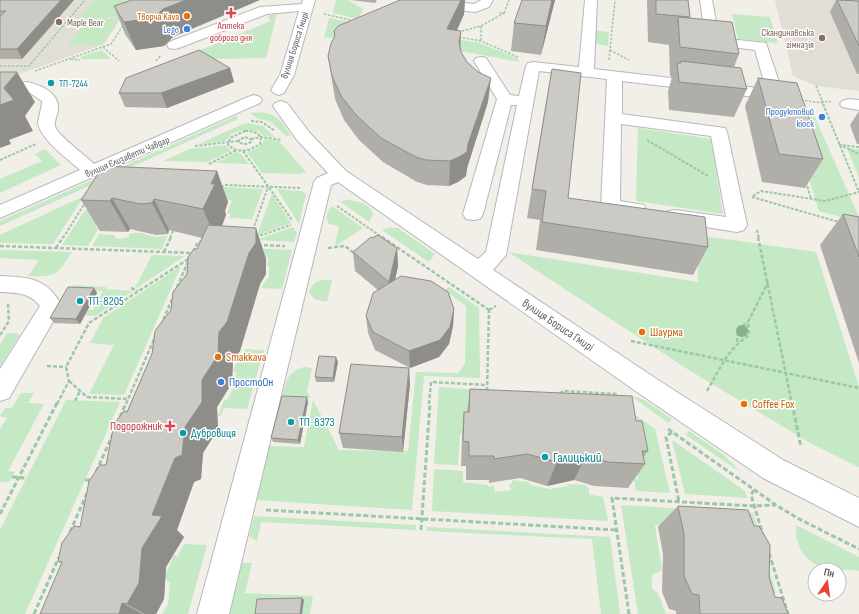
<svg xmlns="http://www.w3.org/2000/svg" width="859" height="614" font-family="'Sofia Sans Condensed',sans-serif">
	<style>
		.education { fill: #e1ded6 }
		.green { fill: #c5e8c5 }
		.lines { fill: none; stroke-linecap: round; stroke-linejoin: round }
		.minor-casing { stroke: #b5b8bc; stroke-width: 2 }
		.path-far3 { stroke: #9cc7a9; stroke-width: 1.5; stroke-dasharray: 2.5 1.5; stroke-linecap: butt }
		.path-far2 { stroke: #9cc7a9; stroke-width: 2; stroke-dasharray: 3 1.5; stroke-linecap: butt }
		.path-far1 { stroke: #9cc7a9; stroke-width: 2.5; stroke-dasharray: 4 2; stroke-linecap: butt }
		.path { stroke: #9cc7a9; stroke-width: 3; stroke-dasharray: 5 2.5; stroke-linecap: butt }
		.minor { fill: #fff; fill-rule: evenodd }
		.tree { fill: #89b387 }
		.wall { fill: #afaea9 }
		.shaded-wall { fill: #8f8d8a }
		.building { fill: #cccac5; stroke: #8f8d8a }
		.health-dot { fill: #e0444e; stroke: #fff; stroke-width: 1.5 }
		.food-dot { fill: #e8710a; stroke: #fff; stroke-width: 1.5 }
		.education-dot { fill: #8d6e63; stroke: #fff; stroke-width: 1.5 }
		.shop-dot { fill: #3f7fe0; stroke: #fff; stroke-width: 1.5 }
		.culture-dot { fill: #0f9aa8; stroke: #fff; stroke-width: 1.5 }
		.labels { text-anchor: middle; stroke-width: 3; stroke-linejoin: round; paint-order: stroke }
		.far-food-label { font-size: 10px; fill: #c56008; stroke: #fff; text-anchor: end }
		.far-education-label { font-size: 10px; fill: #785e54; stroke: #fff; text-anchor: start }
		.far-health-label { font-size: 10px; fill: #be3a42; stroke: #fff }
		.far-shop-label { font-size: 10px; fill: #366cbe; stroke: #fff; text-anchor: end }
		.far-street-label { font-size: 10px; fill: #5f6368; stroke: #fff }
		.far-culture-label { font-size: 10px; fill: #0d838f; stroke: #fff; text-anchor: start }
		.culture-label { font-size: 12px; fill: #0d838f; stroke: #fff; text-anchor: start }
		.street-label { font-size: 12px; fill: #5f6368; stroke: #fff }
		.food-label { font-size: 12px; fill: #c56008; stroke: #fff; text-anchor: start }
		.shop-label { font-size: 12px; fill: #366cbe; stroke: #fff; text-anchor: start }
		.health-label { font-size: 12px; fill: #be3a42; stroke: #fff; text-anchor: end }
		.near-culture-label { font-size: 14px; fill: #0d838f; stroke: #fff; text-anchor: start }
	</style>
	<rect width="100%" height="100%" fill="#f1efe8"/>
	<path class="education" d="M0,0H133L104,44L0,81Z
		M775,0H859V91L816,86L793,76Z"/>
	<path class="green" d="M94,0H132L120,17L79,18Z
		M336,0H348L363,9L358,19L333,13Z
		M277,13L266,58L199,59L191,54L271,21L268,16Z
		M732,14L770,17L778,43L738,39Z
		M329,18L365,25L480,43L517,58L520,62L472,53L351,36L324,38Z
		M87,19H119L102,45H68Z
		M592,30L609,32L608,46L591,43Z
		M102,50L111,59H82L80,57Z
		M789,112L814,115L859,217V222L819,211Z
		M250,113C271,111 280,116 290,135L286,136L271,122L257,118Z
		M236,116L238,119L0,226V221Z
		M249,123L263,126L275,137L264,136L259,131L246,130L233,133L225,141L199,144L243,124Z
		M638,128L711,139L723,214L636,201Z
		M265,139L279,141L306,172L299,174L262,173L247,152L258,148Z
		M225,145L231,151L208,162L163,161L190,149Z
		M847,148L859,149V178Z
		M45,149L61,165L0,193V179L42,161L35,154Z
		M236,152L240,153L249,164L216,163Z
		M225,187L263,189L252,219L229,218L231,214L227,213L232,200L200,199Z
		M277,189L302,191L306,194L299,224Z
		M272,194L291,223L257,235Z
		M84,196L53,244L0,243V235Z
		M345,200C355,200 370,203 373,214L369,222L341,202Z
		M332,206L363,228L337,245L335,244L339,226L329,224L326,218L329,209Z
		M85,210L105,211L95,227L99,228L88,246L62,245Z
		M293,227L297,233L294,242L256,240Z
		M388,228H398L435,254L429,262L382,230Z
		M134,233H144V234L156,237L167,236L162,249L92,246L99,234L114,235L117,239L129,237V234Z
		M697,235L816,252L859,387V467L812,444L692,372L508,252L698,282Z
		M201,246L292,250L282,289L261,288L269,276V266L267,265L269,258L219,255Z
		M0,250L72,252C56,276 57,277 28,276L39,260L0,258Z
		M152,255L185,256L137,288H135Z
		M181,266L124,395L89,394L114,345L90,343L103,318Z
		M326,280H332L327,302L314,299L309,292C312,284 317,280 326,280Z
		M73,285L106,287L105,289L133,291L95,316L85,315L88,310H93L103,291L71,289Z
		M449,287L479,308L480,378L424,376L412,510L255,500L269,446L304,447L313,400L339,450L408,451L416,372L458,373L465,364L466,306L444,290Z
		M7,333L20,334L0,367V345Z
		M246,349L264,350L247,409L224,408L221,416H218L224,400H227L235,385L236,372L233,371L238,358H240Z
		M304,367L312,368L307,391L311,398L282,396C287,381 287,372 304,367Z
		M439,387L480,390V412L465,411V434H460L458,465L434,464Z
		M21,393H34L28,403L44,404L8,471L15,472L9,482H1L0,484V429L7,418L0,416L5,408H12Z
		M630,395L644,400L672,419L668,423Z
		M611,397L655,429L670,493L636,491L634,479H638L633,445Z
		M66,400L120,402L25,614H0V530Z
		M689,431L724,455L740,472L686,435Z
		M672,440L745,491L747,498L685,494Z
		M434,469L463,471V482L488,485V487L494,486L495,492L511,490L509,484H512V480L529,482L530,485L550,489L568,486L567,484L585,485L589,488V494L603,497L608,521L432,511Z
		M621,505L753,513L776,593L742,592L728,530L655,525L662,570L652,575V589L658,593L666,614H638Z
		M254,516L416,525V530L261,522L257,541L249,536Z
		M796,525L859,557V571C847,569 833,571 822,567C804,562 794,542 796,525Z
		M427,527L610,537L620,614H601L592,539L427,531Z
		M184,544L207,545L188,614H162L168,604L170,582L167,581L165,576L174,555L178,556Z
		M242,563H252L245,593L313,596L310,614H230Z"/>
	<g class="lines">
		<defs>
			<path id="minor" d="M303,0H315L294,75L284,93L279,95L274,93L271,90L280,75L299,11L267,14L179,48L174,49L169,48L167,45L169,42L260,7L302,4Z
				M413,0H436L474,4L481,0H493L489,7L475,12L420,6L416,5Z
				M585,0H597L594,69L766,89L755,50L708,44L706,41L700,0H712L719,38L766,43L782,91L786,92L789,95L786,98L781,100L622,81V114L725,128L727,132L747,225L744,230L737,232L675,222L668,221L665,216L668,211L675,210L726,217L711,136L621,124L620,201L644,205L646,210L644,215L637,216L603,210L601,206L607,79L539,71L506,255L493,270L655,378L783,460L859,498V527L763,478L637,392L338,182L331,185L229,614H197L314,182L317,178L328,173L297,140L273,106L275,103L281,101L287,103L309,132L346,171L478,259L486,252L517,105H511L483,214L480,219L473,220L466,219L463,214L497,99L474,61L476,58L481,57L486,58L510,95L519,96L526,66L528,63L533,62L579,67Z
				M27,82C41,85 60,93 58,110C57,118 52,123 57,130C62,138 86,156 94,164L248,97L254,95L260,97L262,100L260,103L0,218V205L80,170C68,159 40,139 38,123C38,119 42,108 42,101L27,91L0,96V86Z
				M848,99L859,100V110L842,107L840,104L842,101Z
				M0,276C29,277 47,278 62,306L9,398L0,401V369L40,306C29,292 16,293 0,292Z"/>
		</defs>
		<use href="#minor" class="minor-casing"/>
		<path class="path-far3" d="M504,13L509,0
			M324,14L355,21
			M481,26V41
			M458,32L481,26L504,13H498
			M459,37L481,41L518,57
			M103,47L119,61
			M610,50L629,60
			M71,59L80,60
			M609,60L615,0
			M156,61L161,55
			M0,66H29L85,0
			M35,71L111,44L124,24
			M816,86L824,105
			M801,100L822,103
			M821,101L831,102"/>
		<path class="path-far2" d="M823,104L859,192
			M251,121L262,122L275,131
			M245,131C252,131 257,132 261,137L260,144C250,151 238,154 228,145L230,138Z
			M245,137L251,139V142L246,144L239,143V140Z
			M251,139L261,137L282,140
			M647,140L708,176
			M195,146L238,141
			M859,147L840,145L859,154
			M243,151L292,220
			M0,160L36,144
			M209,164L237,150
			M806,182L811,199
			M221,187L225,185L301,188
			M753,196L761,191L825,201L859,192
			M752,197L839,222
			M337,206L383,238
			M253,230L268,187
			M757,230L759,238
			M256,237L291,225
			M63,238L85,203
			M170,238L173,231"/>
		<path class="path-far1" d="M382,237L489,310
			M758,237L792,404
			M258,245L285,246
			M0,246L192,253
			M56,248L63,237
			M328,248L345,246L354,253
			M164,252L171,237
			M193,252L198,242H203
			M177,287L188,262
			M131,288L138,291
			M489,310L496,306
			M161,325L173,297
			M0,335L9,321L8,304
			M631,341L859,388
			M737,342L738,330L748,322
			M47,366L66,367
			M69,381L87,397L128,399
			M487,391L489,310
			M707,391C719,370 728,349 749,335L748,322L768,282
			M560,394L563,391L617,394
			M75,401L80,391
			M57,404L69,381L66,367L89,323L190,258
			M126,404L155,337
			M429,404L431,382L487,385"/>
		<path class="path" d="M792,403L801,447
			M120,417L126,403
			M668,429L776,505L799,519L859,549
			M672,432L666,437L679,502
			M96,472L113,434
			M12,477L26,478
			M85,480H93
			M754,490L751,495L763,535
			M266,510L617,530
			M0,514L57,403
			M421,530L430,403
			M70,532L88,491
			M769,553L788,614
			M34,614L59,557
			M629,614L612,498L754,506L776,505"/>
		<use href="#minor" class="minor"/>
	</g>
	<circle class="tree" cx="742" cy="331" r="6"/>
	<path class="wall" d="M0,0H74L22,59H0Z
		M351,0H377L375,3Z
		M400,0H465L464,14L457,30L461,52L488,102L467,168L466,176L458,182L449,186L427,185L417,182L383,162L359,140L344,120L335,99L328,56L335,36Z
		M522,0H555L541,55L511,51L514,23Z
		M647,0H688L690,18L739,54L734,67L747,89L734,117L669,110L668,91L672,77L670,76L669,45L648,42Z
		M836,0H846L859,1V74H857L830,12Z
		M114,6L173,37L164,46L136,50L125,34Z
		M230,68L234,82L167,108L125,107L119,93Z
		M758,78L823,159L805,188L762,182L745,106Z
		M547,97L568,198L708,247L693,275L536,250L540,220L527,218Z
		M859,111V144H857L850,125Z
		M217,171L228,202L225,211L226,215L222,226L266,259V274L260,284L240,351L233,361L232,383L217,407L218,429L203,453L201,479L194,482L177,530L184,537L166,567L164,599L156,614H40L62,564L58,561L80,527L106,465L127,412L202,238L169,230L168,234L156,235L130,229L128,232L100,231L81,200Z
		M843,214L859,217V363L820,245Z
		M397,248L398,266L395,279L454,309L453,326L449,344L439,357L410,368L375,350L368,333L366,316L378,290L355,271L353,252Z
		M94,288L97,293L80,324L54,323L50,318Z
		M338,362L334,382H316L315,377Z
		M410,384L403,452L343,448L339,433Z
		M470,389L636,421L648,451L643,458L645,464L628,488L594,486L574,480L547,486L520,478L489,483V480H466V466H461L462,438L464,412H467Z
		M308,402L300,444L273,442L271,438Z
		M678,506L769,577L775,597L788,614H676V611L669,609L662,592L663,554L658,527Z"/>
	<path class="shaded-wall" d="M61,0H74L22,59L17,49Z
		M186,0H260L173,37L164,46L136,50L124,22L163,9Z
		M461,0H465L464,14L447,53V29Z
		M552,0H555L541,55L546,26Z
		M461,31L460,54L459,42Z
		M230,68L234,82L167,108L161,93Z
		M17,72L35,102L25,116L33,131L9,140L11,144L0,148V105L4,88Z
		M491,78L488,102L467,168L466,176L458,182L449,186L450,161L468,144Z
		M217,171L228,202L225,211L226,215L216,240L203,209L211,184Z
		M112,198L130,229L128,232L110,201Z
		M154,199L169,230L168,234L152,203Z
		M256,228L266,259V274L260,284L240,351L233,361L232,383L217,407L218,429L203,453L201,479L194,482L177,530L184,537L166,567L164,599L156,614H145L127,604L142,548L152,515L185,427Z
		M397,248L398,266L391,300L389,282Z
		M94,288L97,293L80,324L76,319Z
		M454,309L453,326L449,344L439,357L410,368L409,351Z
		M336,357L338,362L334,382L333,378Z
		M409,368L410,384L403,452L402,437Z
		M307,397L308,402L300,444L298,440Z
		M586,456L574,480L547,486L557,462Z
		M302,598L304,600L302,614H300Z
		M122,603L142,614H119Z"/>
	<path class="building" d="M0,0H61L17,49H0V16L6,11H0Z
		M132,0H186L163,9L154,18L124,22L114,6Z
		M400,0H461L447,29L461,31L459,42L461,52L467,62L478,72L491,78L468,144L467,152L459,157L450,161L426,160L416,157L381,138L357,116L341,96L332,76L328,56L331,43L335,36L334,31L338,26Z
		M522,0H552L546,26L514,23Z
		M656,0H688L690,17L656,14Z
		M837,0L859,1V46Z
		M678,17L732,22L739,54L680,47Z
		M199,50L230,68L161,93H119L126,78Z
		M681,61L741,68L747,89L679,82L677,63H681Z
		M552,69L581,73L568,198L705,217L708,247L542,222L546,191L532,189Z
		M0,72H17L4,88L14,100L0,105Z
		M758,78L797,83L823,159L779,154Z
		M103,166L217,171L211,184H215L203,209L154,199L152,203L140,204L112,198L110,201L81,200Z
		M843,214L859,217V257Z
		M208,225L256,228V243L249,253L227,322L219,332L218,355L202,380V402L185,427L182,455L175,458L152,515L162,516L142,548L139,583L127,604L122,603L119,614H40L62,562L58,561L62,543L74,526L80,527L89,481L100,465H106L114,424L124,411L127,412L152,354L155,331L171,310L173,292L187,274L188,257L194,249H197Z
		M378,235L397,248L389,282L353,252L371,237L372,238Z
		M401,276L431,281L448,292L454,309L450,327L440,340L409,351L373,332L366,316L373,293Z
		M68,287L94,288L76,319L50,318Z
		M319,356L336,357L333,378L315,377Z
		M351,364L409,368L402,437L339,433Z
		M470,389L632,396L636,421H642L648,451H642L645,464L608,462L586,456L557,462L527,454L494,459V456H469V442L463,441L464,412H469Z
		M282,396L307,397L298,440L271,438Z
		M678,506L748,510L754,526H759L770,545L769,577L775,597L782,598L788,614H700L699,595L692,594L684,576V534Z
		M302,598L300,614H255L257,599Z"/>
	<g class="health-dot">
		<path d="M229 7h4v4h4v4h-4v4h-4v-4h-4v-4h4z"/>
		<path d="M168 420h4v4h4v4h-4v4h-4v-4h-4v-4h4z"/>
	</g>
	<g class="food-dot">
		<circle cx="187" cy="16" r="4"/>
		<circle cx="642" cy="332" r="4"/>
		<circle cx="218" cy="357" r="4"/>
		<circle cx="744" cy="404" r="4"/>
	</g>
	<g class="education-dot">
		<circle cx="59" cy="22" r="4"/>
		<circle cx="822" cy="38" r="4"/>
	</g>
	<g class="shop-dot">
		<circle cx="187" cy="29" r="4"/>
		<circle cx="822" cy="117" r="4"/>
		<circle cx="221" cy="382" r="4"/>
	</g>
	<g class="culture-dot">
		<circle cx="51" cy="83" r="4"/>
		<circle cx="80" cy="301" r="4"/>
		<circle cx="291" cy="422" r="4"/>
		<circle cx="183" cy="433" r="4"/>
		<circle cx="545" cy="457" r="4"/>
	</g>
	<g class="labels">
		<g class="far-food-label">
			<text x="179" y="20">Творча Kava</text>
		</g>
		<g class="far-education-label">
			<text x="67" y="26">Maple Bear</text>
			<text x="814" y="36" text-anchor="end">Скандинавська<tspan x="814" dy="12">гімназія</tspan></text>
		</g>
		<g class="far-health-label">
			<text x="231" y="29">Аптека<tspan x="231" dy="12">доброго дня</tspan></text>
		</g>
		<g class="far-shop-label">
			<text x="179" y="33">Lego</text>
			<text x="814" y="115">Продуктовий<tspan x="814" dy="12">кіоск</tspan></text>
		</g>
		<g class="far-street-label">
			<text transform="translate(294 45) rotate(-72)" y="4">вулиця Бориса Гмирі</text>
			<text transform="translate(127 156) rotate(-23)" y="4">вулиця Єлизавети Чавдар</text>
		</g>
		<g class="far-culture-label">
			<text x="59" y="87">ТП-7244</text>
		</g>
		<g class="culture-label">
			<text x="88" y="305">ТП-8205</text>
			<text x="299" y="426">ТП-8373</text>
			<text x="191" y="437">Дубровиця</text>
		</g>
		<g class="street-label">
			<text transform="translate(558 325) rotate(34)" y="4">вулиця Бориса Гмирі</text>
		</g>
		<g class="food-label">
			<text x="650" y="336">Шаурма</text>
			<text x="226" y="361">Smakkava</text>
			<text x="752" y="408">Coffee Fox</text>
		</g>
		<g class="shop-label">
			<text x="229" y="386">ПростоОн</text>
		</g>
		<g class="health-label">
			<text x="162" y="430">Подорожник</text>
		</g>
		<g class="near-culture-label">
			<text x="553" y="462">Галицький</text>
		</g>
	</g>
	<g transform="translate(827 582) rotate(13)"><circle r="19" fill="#ffffff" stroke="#bfc1c3"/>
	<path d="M0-3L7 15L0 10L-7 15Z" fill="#ea4335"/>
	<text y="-6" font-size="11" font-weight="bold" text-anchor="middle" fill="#5f6368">Пн</text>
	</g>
</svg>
